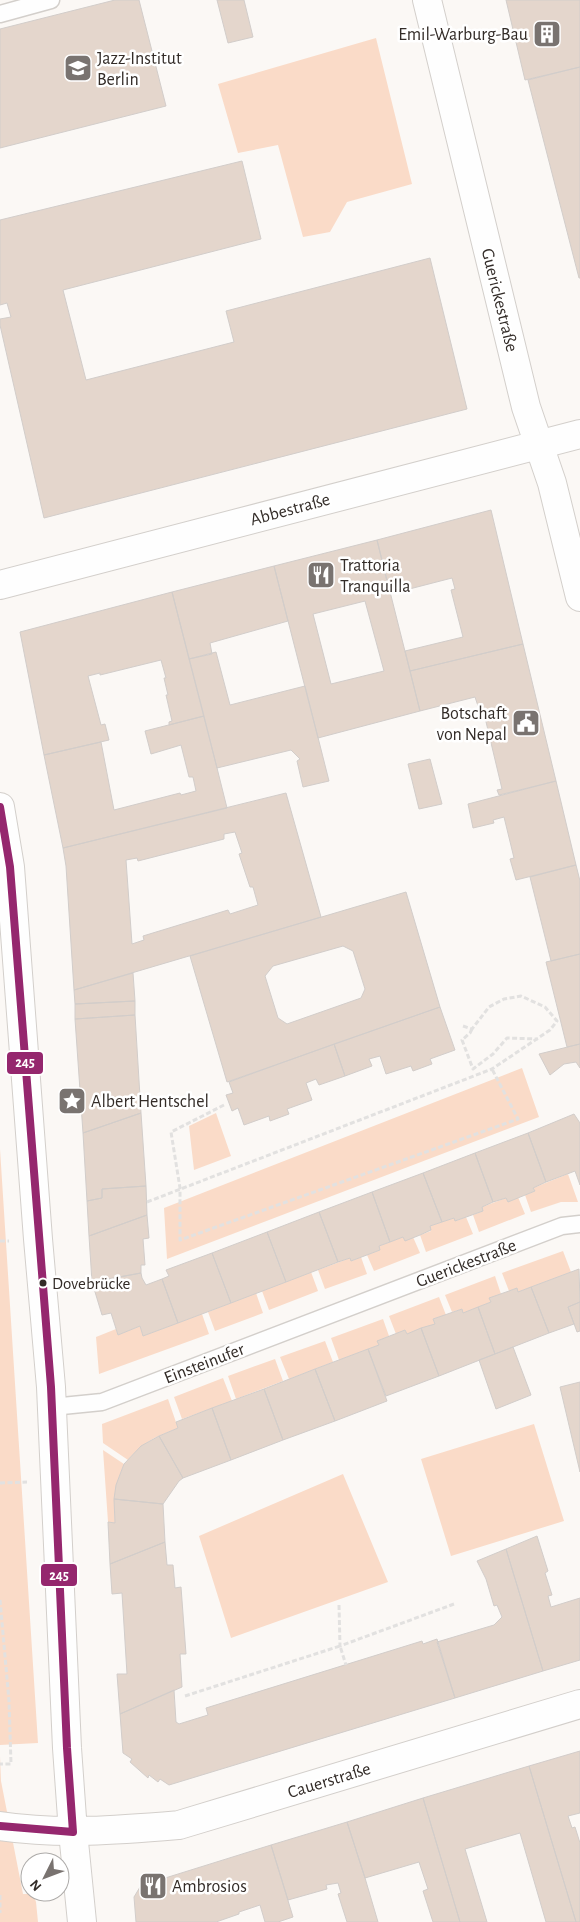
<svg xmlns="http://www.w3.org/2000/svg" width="580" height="1922" font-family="'Alegreya Sans',sans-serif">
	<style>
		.green { fill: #fadbc8 }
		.building { fill: #e4d6cc; stroke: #d2cdca; fill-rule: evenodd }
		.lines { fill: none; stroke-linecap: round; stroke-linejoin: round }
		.service-casing { stroke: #d3cfcb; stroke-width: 19 }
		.minor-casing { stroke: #d3cfcb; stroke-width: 30 }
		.tertiary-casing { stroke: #d3cfcb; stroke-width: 30 }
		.path { stroke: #e2e1e0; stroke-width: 3; stroke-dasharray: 5 2.5; stroke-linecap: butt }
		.service { stroke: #fefefe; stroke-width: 16 }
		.minor { stroke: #fefefe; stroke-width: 28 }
		.tertiary { stroke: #fefefe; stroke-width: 28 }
		.bus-1-casing { stroke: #fff; stroke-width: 11 }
		.bus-1 { stroke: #95276e; stroke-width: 8 }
		.bus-dot { fill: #332c28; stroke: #fff; stroke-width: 2 }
		.labels { text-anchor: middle; stroke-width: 5; stroke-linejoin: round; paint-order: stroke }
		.bus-label { font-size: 17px; fill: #332c28; stroke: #fff; text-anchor: start }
		.poi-label { font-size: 18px; fill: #332c28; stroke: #fff; text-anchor: start }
		.street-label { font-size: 18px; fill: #332c28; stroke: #fff }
		.line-badge { stroke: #fff; stroke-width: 2 }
		.badge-label { font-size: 14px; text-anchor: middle; font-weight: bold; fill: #fff }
	</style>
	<rect width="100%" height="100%" fill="#fbf8f5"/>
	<path class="green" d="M376,38L412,184L347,202L330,232L303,237L278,145L238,153L218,84Z
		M522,1068L539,1117L167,1259L164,1208Z
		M216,1113L231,1156L194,1170L189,1126Z
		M0,1149L38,1743L0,1745Z
		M568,1174L578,1202H561L531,1212L525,1195L535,1191L533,1188Z
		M518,1197L525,1214L479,1232L473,1215L483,1211L482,1207L506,1198Z
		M466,1217L473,1234L426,1252L420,1235L431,1231L430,1226L454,1218L456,1221Z
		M403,1237L405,1240L413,1237L420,1253L374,1271L367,1255L380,1250L379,1246Z
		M563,1251L571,1272L518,1292L517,1288L509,1291L502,1273Z
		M361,1257L367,1274L325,1289L318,1270L350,1258L352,1261Z
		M311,1272L318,1291L269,1310L262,1291Z
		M495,1276L501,1294L490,1298L491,1302L463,1313L462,1309L452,1312L445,1295Z
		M256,1293L263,1313L215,1331L208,1312Z
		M439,1297L446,1315L433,1319L435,1324L407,1334L405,1330L396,1334L389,1316Z
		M202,1314L209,1334L99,1374L96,1337L116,1329L118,1335L140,1326L143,1336Z
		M383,1319L389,1336L378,1341L379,1345L339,1360L331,1338Z
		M325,1341L333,1362L289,1379L280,1357Z
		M275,1359L283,1381L236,1399L228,1376Z
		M223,1378L232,1401L182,1419L174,1397Z
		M168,1399L178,1428C155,1437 145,1441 128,1460L103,1443L102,1424Z
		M534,1424L564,1521L451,1556L421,1459Z
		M103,1450L124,1464C115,1486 114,1499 115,1523L108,1522Z
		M343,1474L388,1582L231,1638L199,1536Z
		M0,1756L1,1781L23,1894H33L36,1902L38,1922H0Z"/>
	<path class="building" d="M115,0H139L166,106L0,148V29Z
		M217,0H244L253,37L228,43Z
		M506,0H580V67L525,80Z
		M580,67V278H579L528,80Z
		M242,161L261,239L63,290L86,380L234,342L226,311L430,258L467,409L44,518L0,325V319L11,317L7,303L0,305V220Z
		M491,510L523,644L410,671L405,651L463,637L451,590L455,589L452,578L390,594L377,540Z
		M377,540L420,711L318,738L274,566ZM365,601L384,671L331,684L313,614Z
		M274,566L288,621L210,643L212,654L189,659L172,592Z
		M172,592L204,716L169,725V722L172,721L166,695H168L164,678H166L161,660L100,675V673L88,676L101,725L105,724L109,740L44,755L20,632Z
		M523,644L556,781L499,795L497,790L502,789L482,705L478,706L475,697L420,711L410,671Z
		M216,652L230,705L305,686L329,781L303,787L297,761L300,759L291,750L217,768L189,659Z
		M204,716L227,808L63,848L44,755L101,742L114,810L180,793L181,795L196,791L193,777H189L181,745L151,754L145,731Z
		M430,759L442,804L419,809L408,764Z
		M556,781L576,865L516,880L510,859L514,858L504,817L493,820L494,823L473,828L468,804Z
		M286,793L321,917L74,990L66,866L63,848ZM235,832L242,853L239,854L250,887H253L258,905L230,914L228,910L143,936L144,940L132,944L126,860L137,858L138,861L224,839V834Z
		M576,865L580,881V954L551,961L530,877Z
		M406,892L440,1007L227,1082L190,956ZM343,946L353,951L365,989L361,998L287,1024L278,1018L265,976L273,966Z
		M580,954V1044L567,1047L546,962Z
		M133,973L135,1001L75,1004L74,990Z
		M135,1001V1015L75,1019V1004Z
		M440,1007L455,1050L430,1059L432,1064L413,1071L411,1066L386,1074L380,1056L369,1059L372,1066L345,1076L334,1044Z
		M135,1015L141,1113L83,1133L75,1019Z
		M334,1044L345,1076L319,1085L316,1079L306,1083L312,1100L287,1109L289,1114L270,1121L269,1116L244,1125L238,1108L232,1111L226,1095L233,1093L229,1082Z
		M580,1044V1068L576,1062L564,1064L550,1075L539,1054Z
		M141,1113L146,1186L102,1189V1198L87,1201L83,1133Z
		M574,1114L580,1123V1185L575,1171L546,1182L528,1133Z
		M528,1133L546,1182L533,1188L535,1191L508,1202L506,1198L493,1202L475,1153Z
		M475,1153L493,1202L482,1207L483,1211L455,1221L454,1218L442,1222L423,1173Z
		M423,1173L442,1222L430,1226L431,1230L420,1235L405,1241L403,1237L390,1242L372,1192Z
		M146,1186L147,1215L89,1236L87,1201L102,1198V1189Z
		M372,1192L390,1242L379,1246L380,1250L351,1261L350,1258L338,1262L319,1212Z
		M319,1212L338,1262L286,1282L267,1232Z
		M147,1215L149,1238L143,1239L145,1265H141V1273L92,1282L89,1236Z
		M267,1232L286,1282L231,1303L212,1253Z
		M212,1253L231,1303L178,1323L162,1279L169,1276L166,1270Z
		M579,1269L580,1302L568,1307L574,1324L549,1333L531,1287Z
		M141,1273L142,1278L146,1285L162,1279L178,1323L143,1336L140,1326L118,1335L111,1313L102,1315L92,1282Z
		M531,1287L549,1333L495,1354L478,1307L491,1302L489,1298L509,1291L517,1288L518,1292Z
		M580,1302V1331L577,1332L568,1307Z
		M478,1307L495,1354L439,1376L421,1328L435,1324L433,1319L462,1309L463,1313Z
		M421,1328L439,1376L386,1396L368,1349L379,1345L377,1341L405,1330L407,1334Z
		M513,1347L531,1395L496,1409L479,1360Z
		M368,1349L387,1401L335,1421L315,1369Z
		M315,1369L335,1421L283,1440L264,1389Z
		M580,1382V1472L560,1387Z
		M264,1389L283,1440L231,1460L212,1408Z
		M212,1408L231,1460L183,1478L159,1436L178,1428L176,1422Z
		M159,1436L183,1478L179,1481L163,1504L114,1499L116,1485L124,1464L141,1446Z
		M114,1499L163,1504L165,1542L110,1564L108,1522L115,1523Z
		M537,1536L548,1571L545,1573L552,1595L548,1596L551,1607L580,1598V1660L543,1671L506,1549Z
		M165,1542L167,1565H173L175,1588L181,1587L186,1654H180L182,1687L120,1714L117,1674H127L122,1593L112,1594L110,1564Z
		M506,1549L543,1671L455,1698L437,1642L494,1625L502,1617L497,1605L494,1606L486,1579L477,1561Z
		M437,1639L455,1698L169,1785L160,1779L158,1782L149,1775L148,1778L130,1762L132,1759L123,1753L120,1714L174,1690L176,1722L179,1724L208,1715L206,1708L422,1641L423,1644Z
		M580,1751V1813L568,1816L572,1828L575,1827L580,1843V1922H576L529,1766Z
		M529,1766L576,1922H546L520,1833L465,1849L487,1922H460L423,1798Z
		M423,1798L460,1922H433L423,1891L428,1889L419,1862L365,1878L347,1822Z
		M347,1822L365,1878L378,1922H347L338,1894L341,1893L338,1883L326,1885L327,1889L288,1900L271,1845Z
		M271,1845L293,1917L278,1922H265L260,1905L239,1912V1914L216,1922H136L134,1897L140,1887L146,1884Z"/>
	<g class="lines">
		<defs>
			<path id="service" d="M0,14L51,0
				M52,1407L102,1402L562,1226L580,1224"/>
			<path id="minor" d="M427,0L526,407L552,483L580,597
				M0,585L580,434
				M73,1832L82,1922"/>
			<path id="tertiary" d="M0,807L10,867L38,1239L51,1387L67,1748L73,1832
				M0,1826C60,1835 119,1830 179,1825L580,1704"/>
		</defs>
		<use href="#service" class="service-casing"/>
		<use href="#minor" class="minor-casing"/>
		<use href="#tertiary" class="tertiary-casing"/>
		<path class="path" d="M472,1029L470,1033L462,1040L473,1069L493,1054L507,1038L538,1039
			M224,1105L171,1132L180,1188V1240L518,1119L492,1069
			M147,1202L492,1069L550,1030L557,1021L545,1007L521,996L504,999L489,1007L472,1029L463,1026
			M0,1241H9
			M0,1483L27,1482
			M0,1600L9,1701L11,1764H0
			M339,1605L340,1646L454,1604
			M185,1696L340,1646L346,1665
			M0,1895V1913"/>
		<use href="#service" class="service"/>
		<use href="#minor" class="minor"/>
		<use href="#tertiary" class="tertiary"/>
		<defs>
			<path id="bus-1" d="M0,807L10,867L51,1387L67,1748L73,1832
				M0,1826L73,1832"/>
		</defs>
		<use href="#bus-1" class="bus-1-casing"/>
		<use href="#bus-1" class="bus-1"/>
	</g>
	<defs>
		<symbol id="building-square" viewBox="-11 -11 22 22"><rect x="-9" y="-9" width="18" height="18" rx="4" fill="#797370" stroke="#fff"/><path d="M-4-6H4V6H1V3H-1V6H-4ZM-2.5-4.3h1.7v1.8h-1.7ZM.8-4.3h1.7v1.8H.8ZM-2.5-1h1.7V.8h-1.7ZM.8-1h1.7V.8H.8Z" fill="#fff"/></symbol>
		<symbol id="university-square" viewBox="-11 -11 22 22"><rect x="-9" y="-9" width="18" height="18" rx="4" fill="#797370" stroke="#fff"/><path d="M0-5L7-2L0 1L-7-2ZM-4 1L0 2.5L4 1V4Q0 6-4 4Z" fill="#fff"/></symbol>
		<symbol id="restaurant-square" viewBox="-11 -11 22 22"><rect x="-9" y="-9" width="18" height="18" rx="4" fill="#797370" stroke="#fff"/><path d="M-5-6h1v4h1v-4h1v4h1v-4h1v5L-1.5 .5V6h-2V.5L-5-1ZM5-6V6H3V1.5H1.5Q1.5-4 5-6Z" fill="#fff"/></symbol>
		<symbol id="civic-square" viewBox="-11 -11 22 22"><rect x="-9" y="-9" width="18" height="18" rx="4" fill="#797370" stroke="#fff"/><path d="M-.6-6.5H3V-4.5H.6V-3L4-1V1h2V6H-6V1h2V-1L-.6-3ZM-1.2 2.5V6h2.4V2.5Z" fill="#fff"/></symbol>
		<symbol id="sight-square" viewBox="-11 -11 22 22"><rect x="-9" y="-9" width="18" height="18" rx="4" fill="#797370" stroke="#fff"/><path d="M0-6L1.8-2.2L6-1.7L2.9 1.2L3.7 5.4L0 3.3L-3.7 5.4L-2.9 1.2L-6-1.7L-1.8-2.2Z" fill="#fff"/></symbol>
	</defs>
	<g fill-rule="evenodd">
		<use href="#building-square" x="531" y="18" width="32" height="32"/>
		<use href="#university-square" x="62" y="52" width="32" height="32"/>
		<use href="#restaurant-square" x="305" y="559" width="32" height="32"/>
		<use href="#civic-square" x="510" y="707" width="32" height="32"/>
		<use href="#sight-square" x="56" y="1085" width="32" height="32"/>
		<use href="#restaurant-square" x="137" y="1870" width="32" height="32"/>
	</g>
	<circle class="bus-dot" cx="43" cy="1283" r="4.5"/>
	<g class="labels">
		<g class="bus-label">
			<text x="52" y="1289">Dovebrücke</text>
		</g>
		<g class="poi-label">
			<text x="528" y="40" text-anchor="end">Emil-Warburg-Bau</text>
			<text x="97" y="64">Jazz-Institut<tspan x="97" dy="21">Berlin</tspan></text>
			<text x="340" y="571">Trattoria<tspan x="340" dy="21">Tranquilla</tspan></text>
			<text x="507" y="719" text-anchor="end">Botschaft<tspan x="507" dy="21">von Nepal</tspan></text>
			<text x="91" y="1107">Albert Hentschel</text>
			<text x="172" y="1892">Ambrosios</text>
		</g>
		<g class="street-label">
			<text transform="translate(500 300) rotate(76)" y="6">Guerickestraße</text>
			<text transform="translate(290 509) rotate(-15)" y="6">Abbestraße</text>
			<text transform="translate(466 1263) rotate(-21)" y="6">Guerickestraße</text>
			<text transform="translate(204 1363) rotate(-21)" y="6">Einsteinufer</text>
			<text transform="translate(329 1780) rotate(-17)" y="6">Cauerstraße</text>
		</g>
	</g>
	<g class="line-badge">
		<rect x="6" y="1051" width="38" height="24" rx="5" fill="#95276e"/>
		<rect x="40" y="1563" width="38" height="24" rx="5" fill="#95276e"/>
	</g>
	<g class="badge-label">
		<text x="25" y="1067">245</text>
		<text x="59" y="1580">245</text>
	</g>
	<g transform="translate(45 1877) rotate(228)"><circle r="24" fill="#ffffff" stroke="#adaba9"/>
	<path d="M0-4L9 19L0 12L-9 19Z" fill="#797370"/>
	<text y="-8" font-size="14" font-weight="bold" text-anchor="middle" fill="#332c28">N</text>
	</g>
</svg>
